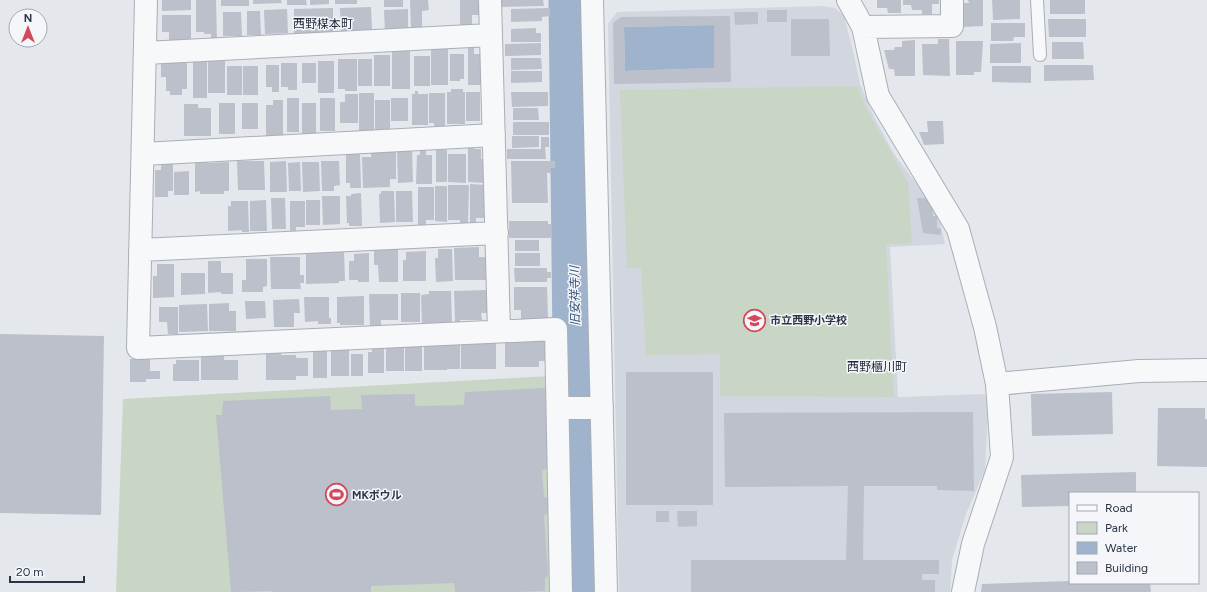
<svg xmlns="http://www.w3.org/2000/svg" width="1207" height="592" font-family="Figtree,'Noto Sans JP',sans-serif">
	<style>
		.built { fill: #d2d6de }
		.green { fill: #c9d6c5 }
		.water { fill: #9fb4cc }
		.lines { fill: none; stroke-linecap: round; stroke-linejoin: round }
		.river { stroke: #9fb4cc; stroke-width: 45 }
		.building { fill: #bbc0ca; fill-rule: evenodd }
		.lane-casing { stroke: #a9aeb7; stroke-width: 14 }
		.street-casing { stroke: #a9aeb7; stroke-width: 24 }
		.lane { stroke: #f7f8fa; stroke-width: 12 }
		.street { stroke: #f7f8fa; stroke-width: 22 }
		.labels { text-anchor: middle; stroke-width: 3; stroke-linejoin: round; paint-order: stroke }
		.poi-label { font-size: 11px; font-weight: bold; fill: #2b3445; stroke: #f4f6f9; text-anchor: start }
		.neighbourhood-label { font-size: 12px; fill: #1d2536; stroke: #f4f6f9 }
		.water-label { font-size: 12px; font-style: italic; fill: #34527a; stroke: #f4f6f9 }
	</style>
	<rect width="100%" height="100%" fill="#e4e7ec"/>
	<path class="built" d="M822,6L835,8L844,16L853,51L860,84L874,117L894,154L931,203L940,221L945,244L890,247L898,397L985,394L988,410L985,470L966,514L952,560L950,592H619L608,24L617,12Z"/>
	<path class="green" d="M858,86L865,106L908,183L912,243L886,245L894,397L720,396V354L646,355L641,268H627L620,90Z
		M551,376L553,592H116L123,399Z"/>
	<path class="water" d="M714,25V68L625,71L624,27Z"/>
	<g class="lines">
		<path class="river" d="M571,0L576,425L572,592"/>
	</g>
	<path class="building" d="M162,0H191V10L162,11Z
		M196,0H216L217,41H211V34H204V32H196Z
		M221,0H249V6H221Z
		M253,0H281L282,3L253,4Z
		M287,0H306L307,5H287Z
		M310,0H329V4L310,5Z
		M335,0H357V4H335Z
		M384,0H403V7H384Z
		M410,0H428L429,10L422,11V27H411Z
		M460,0H482V15H472V25H460Z
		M501,0H543L544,6L501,7Z
		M877,0H901V13H888L887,8H877Z
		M903,0H939V4H932V14H922V10H912L911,5H903Z
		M968,0H983V26L963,27V3H969Z
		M992,0H1020V19L993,20Z
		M1050,0H1085V14H1050Z
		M371,7L372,31L341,32L340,8Z
		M333,8V35L294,36V9Z
		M550,8V16L542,17V21L511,22V9Z
		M287,9L288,33L265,34L264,10Z
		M408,9V31L385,32L384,10Z
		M767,10H787V22H767Z
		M247,11H260L261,35H247Z
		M223,12H241L242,36H223Z
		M734,12H758V24L735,25Z
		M162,15H191V41H169V32H162Z
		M730,16L731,82L614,84L613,23L621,17ZM714,25V68L625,71L624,27Z
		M791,19H829L830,56H791Z
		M1048,19H1086V37H1049Z
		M991,23H1025V37H1014L1013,41H991Z
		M536,28V33H541V42H511V29Z
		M938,39H949L950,76L923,75L922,44H938Z
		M915,40V76H895L894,69H889L884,50H894L895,47H902V41Z
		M956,41H983L981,72H974V75H956Z
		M1052,42H1083L1084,59H1052Z
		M541,43V55L505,56V44Z
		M1021,43V63H990V44Z
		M468,47H474V54H483V85H468Z
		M431,48H448V85H431Z
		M392,49H410V89H392Z
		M450,54H464V79H460V81H450Z
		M374,55H390V86H374Z
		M414,56H430V86H414Z
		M511,58H541L542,69L511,70Z
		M338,59H357V91H345V89H338Z
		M358,59H372V86H358Z
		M193,61H207V98H193Z
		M208,61H225V93H208Z
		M318,61H334V93H318Z
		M161,63H187V89H182V95H170V91H166V77H161Z
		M281,63H297V90H288V87H281Z
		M302,63H316V83H302Z
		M266,65H279V92H272V87H266Z
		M1044,65H1093L1094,80L1044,81Z
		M227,66H242V95H227Z
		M243,66H258V95H243Z
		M992,66H1031V83L992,82Z
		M511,71H542V82L511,83Z
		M451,89H463V92H465V124H447V92H451Z
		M415,91H418V94H428V125H412V94H415Z
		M466,92H480V121H466Z
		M511,92H548V106L512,107Z
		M359,93H374V133H359Z
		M429,93H445V126H434V123H429Z
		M345,94H358V123H340V102H345Z
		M287,98H299V132H287Z
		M320,98H335V131H320Z
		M391,98H408V121H391Z
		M273,100H283V136H266V105H273Z
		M375,100H390V131H375Z
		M219,103H235V134H219Z
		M242,103H258V129H242Z
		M302,103H316V135H302Z
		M184,104H198V108H211V136H184Z
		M513,108H538L539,120H513Z
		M927,121H943L944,144L924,145L919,132H928Z
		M513,122H549V135H513Z
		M512,136H539V147L512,148Z
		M541,137H549V147H545L546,159H507V149H541Z
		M468,146H474V149H481V159H485V183L468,182Z
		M412,149L413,182L398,183L397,150Z
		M436,149L447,150V182H436Z
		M396,150V179H390V187L363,188L362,157H371V151Z
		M420,150H426V155H432V184H416L417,155H420Z
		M346,152H360L361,188H350V183H346Z
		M448,154H466V183L448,182Z
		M207,158V163L229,162V191H224V194H200V191L195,192V159Z
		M237,161H264L265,190H238Z
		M286,161L287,192H270V162Z
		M321,161H339L340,185L334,186V191H322Z
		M511,161H555V168H551V173H547L548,203H512Z
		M300,162L301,191H289L288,163Z
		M302,162H319L320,191L303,192Z
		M161,163H173V191H168V197H155V170H161Z
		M189,171V195H174V172Z
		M470,184L487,185V218H476V223H470Z
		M448,185H469L468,224H460V220H448Z
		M435,186H447V222L435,221Z
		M418,187H434V220H426V226H418Z
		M381,191H394L395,222L380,223L379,194H381Z
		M396,191H412L413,222H396Z
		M361,193L362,226H349V223H347L346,196H351V194Z
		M322,196H340V224L323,225Z
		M271,198H285L286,229H272Z
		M917,198H925L932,207L933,216H937V228L941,229V235L923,233Z
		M266,200L267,231H250V201Z
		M306,200H320V225H306Z
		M231,201H248L249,232H242V230L228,231V206H231Z
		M290,201H305V227H296V233H290Z
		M509,221H548V224H551V238H509Z
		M515,240H539V251H515Z
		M479,247V257H488L489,280H455L454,248Z
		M374,249H398V282H379L378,265H374Z
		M438,249H452L453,281L436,282L435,258H438Z
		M316,251H344L345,281H339V283L306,284V253H316Z
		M426,251V281H403V260H406V252Z
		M369,253V282H358V280H349V261H354V254Z
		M515,253H540V266H515Z
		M270,257H300V275H304V283H300L301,289H271Z
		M246,259H267V286L263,287V292H242V280H246Z
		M208,261H221V273H233V294H221V292L208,293Z
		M157,264H174V297L153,298V276H157Z
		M514,268H547V272H551V278H547V282H515Z
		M181,273H205V294L181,295Z
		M514,287H547L548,318H539V325H521V310H514Z
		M488,290V313H481L482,320H460V323H455L454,291Z
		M429,291H451L452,323L422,324L421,295L429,294Z
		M401,293H420V322H401Z
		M369,294H398V320H381V326H370Z
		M364,296V325H340V323H337V297Z
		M304,297H329V318H331V324H318V321L305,322Z
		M299,299L300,313H294V327H274L273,300Z
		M245,301H265L266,318L246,319Z
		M229,303V311H236V331H209V304Z
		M207,304L208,331L179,332V305Z
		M159,307H178V334H168L167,322H159Z
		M0,334L104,336L101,515L0,513Z
		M505,341H549V361H539V367H505Z
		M424,343H460V369H447V370H424Z
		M461,343H496V369H461Z
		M372,347H384V373H368V352H372Z
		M386,347H404V371H386Z
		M405,347H422V371H405Z
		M331,349H349V376H331Z
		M313,351H327V378H313Z
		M266,352H281V355H296V358H308V376H296V380H266Z
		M351,354H363V376H351Z
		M201,356H224V360H238V380H201Z
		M130,359H150V371H160V379H146V382H130Z
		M176,360H199V381H173V364H176Z
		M626,372H713V505H626Z
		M545,388L548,467L542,471L544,497L551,499L550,513L544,515L548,574L545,579V591L513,592H455L454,583L371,586V592H272V591L231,592L216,415H222L223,401L330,396L331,410L362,409L361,395L415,394V406L464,405L465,392Z
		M1112,392L1113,434L1032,436L1031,394Z
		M1158,408H1205V419H1207V467L1157,466Z
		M973,412L974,491L937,490V486H864L863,560H939V574H922V580H935V592H691V560H846L848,486L725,487L724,413Z
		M1136,472V493H1070V506L1022,507L1021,475Z
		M656,511H669V522H656Z
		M677,511H697V526L678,527Z
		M1070,581V583H1150L1151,592H981L982,584Z"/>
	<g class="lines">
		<defs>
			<path id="lane" d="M1037,0L1040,55"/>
			<path id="street" d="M146,0L138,348L556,329L561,592
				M490,0L499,331
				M592,0L606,592
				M848,0L863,27L878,96L958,229L985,327L997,384L1002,457L973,544L963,592
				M863,27L952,26V0
				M145,53L490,35
				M143,154L494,135
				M140,250L497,233
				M997,384L1139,371L1207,370
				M558,408H602"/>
		</defs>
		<use href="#lane" class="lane-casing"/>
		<use href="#street" class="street-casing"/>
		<use href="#lane" class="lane"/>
		<use href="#street" class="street"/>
	</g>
	<defs>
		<symbol id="school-ring" viewBox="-11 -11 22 22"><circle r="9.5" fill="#f4f6f9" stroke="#d1495b" stroke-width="1.5"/><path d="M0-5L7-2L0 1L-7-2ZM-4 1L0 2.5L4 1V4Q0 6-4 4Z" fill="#d1495b"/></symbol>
		<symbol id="stadium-ring" viewBox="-11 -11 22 22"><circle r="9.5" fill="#f4f6f9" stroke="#d1495b" stroke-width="1.5"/><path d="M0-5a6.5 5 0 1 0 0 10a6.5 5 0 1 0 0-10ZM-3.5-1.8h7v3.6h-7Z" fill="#d1495b"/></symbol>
	</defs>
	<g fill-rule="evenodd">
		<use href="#school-ring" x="742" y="308" width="25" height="25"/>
		<use href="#stadium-ring" x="324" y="482" width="25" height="25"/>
	</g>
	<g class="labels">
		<g class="poi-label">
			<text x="770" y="324">市立西野小学校</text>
			<text x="352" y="499">MKボウル</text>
		</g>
		<g class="neighbourhood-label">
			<text x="323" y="28">西野楳本町</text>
			<text x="877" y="371">西野櫃川町</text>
		</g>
		<g class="water-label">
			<text transform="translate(575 296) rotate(-91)" y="4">旧安祥寺川</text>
		</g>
	</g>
	<rect x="1069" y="492" width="130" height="92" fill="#f4f6f9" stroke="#a4a8b1"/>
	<rect x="1077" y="505" width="20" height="6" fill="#f7f8fa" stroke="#a4a8b1"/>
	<text x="1105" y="512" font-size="12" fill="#2b3445">Road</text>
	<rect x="1077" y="522" width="20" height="12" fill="#c9d6c5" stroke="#a4a8b1"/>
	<text x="1105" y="532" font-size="12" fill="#2b3445">Park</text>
	<rect x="1077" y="542" width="20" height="12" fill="#9fb4cc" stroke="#a4a8b1"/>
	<text x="1105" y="552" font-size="12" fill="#2b3445">Water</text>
	<rect x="1077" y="562" width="20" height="12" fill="#bbc0ca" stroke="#a4a8b1"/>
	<text x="1105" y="572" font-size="12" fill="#2b3445">Building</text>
	<g transform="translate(28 28)"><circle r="19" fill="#f4f6f9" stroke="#a4a8b1"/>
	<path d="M0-3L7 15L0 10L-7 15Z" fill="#d1495b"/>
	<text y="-6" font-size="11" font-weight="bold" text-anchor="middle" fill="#2b3445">N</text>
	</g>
	<path d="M10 576v6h74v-6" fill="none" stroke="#2b3445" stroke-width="2"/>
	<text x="16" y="576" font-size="12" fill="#2b3445" stroke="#f4f6f9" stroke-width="3" paint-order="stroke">20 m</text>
</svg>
